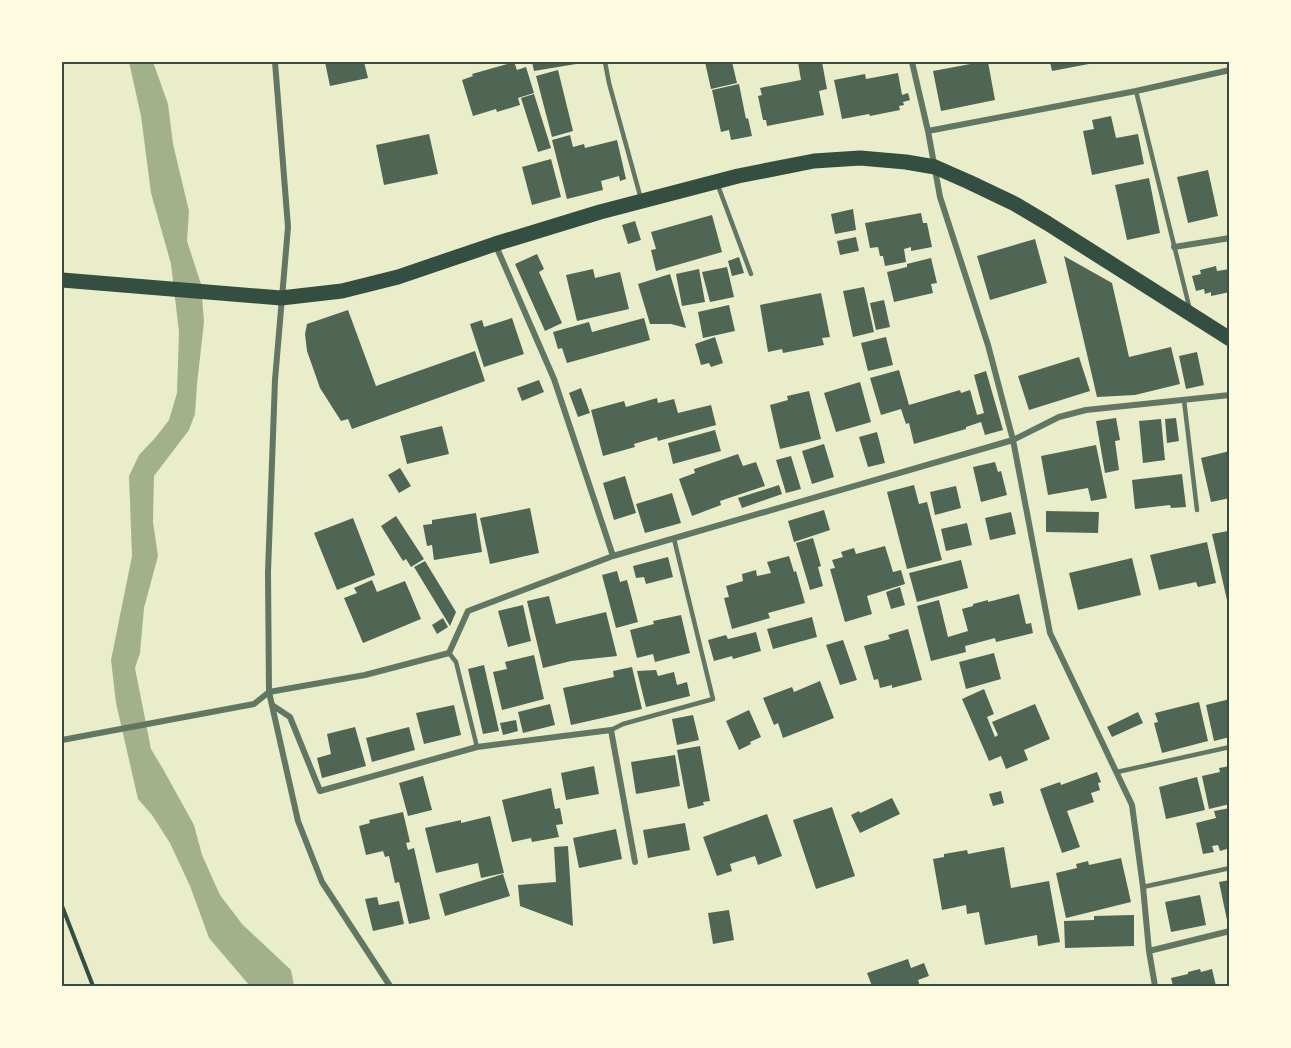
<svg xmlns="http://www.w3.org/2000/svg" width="1291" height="1048" font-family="Signika,sans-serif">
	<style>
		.water { fill: #a3b18a }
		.building { fill: #4f6655 }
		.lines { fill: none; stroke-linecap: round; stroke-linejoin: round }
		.path { stroke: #344e41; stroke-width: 4 }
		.service { stroke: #617663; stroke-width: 4.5 }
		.minor { stroke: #617663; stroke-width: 6 }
		.primary { stroke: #344e41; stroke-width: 15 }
		.neatline { fill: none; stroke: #344e41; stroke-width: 2 }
	</style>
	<rect width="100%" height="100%" fill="#e9edc9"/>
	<path class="water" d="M129,62H153L168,104L173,144L189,211L187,241L201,284L204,322L197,384L195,414L189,430L154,476L153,522L158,556L144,608L140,653L135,668L151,749L163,769L194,825L202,855L220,895L242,924L291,970L294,986H250L209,938L190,886L170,843L152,815L138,799L116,703L111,660L132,556L129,476L139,455L156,437L169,420L177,393L179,332L171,264L151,193L141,116Z"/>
	<path class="building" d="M325,62H364L368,78L330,86Z
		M514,62L517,70L526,67L534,93L518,98L520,105L497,112L496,109L473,116L462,80L473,76L472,74Z
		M532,62H582V63L534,71Z
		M705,62H732L737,83L711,89Z
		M798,62H822L827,89L819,91L824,115L767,126L766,120H763L758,96L762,95L760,88L801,80Z
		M981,62H988L995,100L941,111L933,71Z
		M1050,62H1094V63L1052,71Z
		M558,70L573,131L552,137L536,76Z
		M898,73L902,95L908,93L910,100L903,102L904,105L899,106L900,110L870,116L869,114L842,119L834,80L865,74L866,79Z
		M739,84L746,119L748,118L752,136L731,140L729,130L721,132L712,90Z
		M534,94L551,148L538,152L521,98Z
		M1111,116L1116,138L1138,134L1144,164L1092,175L1083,131L1094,129L1092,120Z
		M429,134L438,174L384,185L376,145Z
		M570,135L573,147L584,144L585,148L617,140L626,179L620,181L619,176L601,181L603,190L567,199L552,140Z
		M551,159L561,197L532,205L522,167Z
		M1208,170L1218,216L1188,223L1177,177Z
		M1149,178L1160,233L1127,240L1115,185Z
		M853,209L856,230L835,234L831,214Z
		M921,213L923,223H927L932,247L911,251V247L904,249L906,262L885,266L883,256H880L878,247L870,248L865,223Z
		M712,215L722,252L656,271L651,250L656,249L651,232Z
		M635,221L641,240L628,244L622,225Z
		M856,237L859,251L840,255L837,241Z
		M1035,239L1047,283L990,300L977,256Z
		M537,254L544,269L539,272L562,323L545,331L515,264Z
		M1064,256L1112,283L1129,357L1171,347L1180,384L1135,395L1097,397Z
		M739,257L744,273L732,276L728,261Z
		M931,258L937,283L931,284L933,293L894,302L887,272L907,267V264Z
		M1216,266L1217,271L1230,269V292L1211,296V292L1205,294L1204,289L1196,291L1192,276L1201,274L1200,270Z
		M727,267L734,297L710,302L702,272Z
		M593,269L595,278L620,272L629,309L577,321L566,275Z
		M699,269L705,302L682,306L676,274Z
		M670,274L686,328L671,324H650L638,284Z
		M864,287L874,332L853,337L843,291Z
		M821,293L830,337L822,338L824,345L783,353L782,349L768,352L760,305Z
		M884,300L890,327L876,330L870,303Z
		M729,305L735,331L703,338L698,312Z
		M348,310L376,386L475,351L485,381L352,429L348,419L341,421L320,388L307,351L305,334L307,324Z
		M512,318L524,354L484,367L470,324L482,320L484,327Z
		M644,318L650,340L567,363L562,348L558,349L553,332L589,322L592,332Z
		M715,337L723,363L711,367L709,363L701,365L695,344Z
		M886,337L893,365L868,371L861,343Z
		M1197,352L1204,385L1186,389L1179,356Z
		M1079,357L1090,391L1029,410L1018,376Z
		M899,370L909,405L960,390L961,393L970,390L977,415L984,413L974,375L986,371L1003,430L985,435L981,422L966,427V429L914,444L909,423L906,424L901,409L881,415L870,378Z
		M539,380L544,392L522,401L517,388Z
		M860,382L871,422L836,432L824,393Z
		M581,388L590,413L578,417L569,393Z
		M809,391L821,439L780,449L770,405L788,400L787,396Z
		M657,398L658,403L674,399L678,413L711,405L716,425L658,441L657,437L634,444L635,447L603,456L591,410L624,401L626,407Z
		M1116,418L1120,440L1115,441L1119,470L1105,473L1096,421Z
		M1176,418L1179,441L1167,443L1165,419Z
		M1161,419L1165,460L1143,463L1139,421Z
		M442,426L449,454L407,464L400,436Z
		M715,430L721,451L673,464L668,443Z
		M877,432L885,463L868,467L859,437Z
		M824,444L834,477L812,484L802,451Z
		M1096,445L1107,498L1091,501L1088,488L1048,495L1041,456Z
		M1230,451V498L1211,502L1201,458Z
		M738,454L743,466L756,462L765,486L720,501L721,505L692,516L679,479L695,473L694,469Z
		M791,456L801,489L786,493L776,460Z
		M995,462L998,472L1001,471L1007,495L981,502L973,467Z
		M400,468L411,486L399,493L388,475Z
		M1182,474L1186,507L1171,508L1170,505L1135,509L1132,480Z
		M625,476L636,513L614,520L603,483Z
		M779,485L782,494L742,508L738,498Z
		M914,485L919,504L927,502L942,560L907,569L887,492Z
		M956,486L961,508L935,515L930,492Z
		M672,493L681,523L645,533L636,504Z
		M530,508L539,553L490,564L480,518Z
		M824,510L830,530L794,542L788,521Z
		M1046,511L1099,512L1098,533L1046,532Z
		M1011,512L1016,534L990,540L985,518Z
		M476,513L482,552L434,560L432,545L427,546L423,525L432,524V520Z
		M396,516L424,559L411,567L406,559L403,561L381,526Z
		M353,518L375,575L337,590L314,533Z
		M967,523L972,545L946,551L941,529Z
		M1228,531L1230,537L1229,609L1212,534Z
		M813,538L821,566L818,567L823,586L810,590L796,543Z
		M1207,542L1216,583L1198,587L1196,582L1159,590L1150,555Z
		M885,546L893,572L901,570L905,584L867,596L872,614L845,622L830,569L835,568L832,560L843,557L841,552L854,548L856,554Z
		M789,556L794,572L796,571L805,603L768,613L770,618L732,629L724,598L729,597L726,586L743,581L742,574L756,570L757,576L771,573L767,562Z
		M668,557L673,577L646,584L644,577L636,578L633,566Z
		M1132,558L1141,595L1078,610L1069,573Z
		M961,560L968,588L917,602L909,573Z
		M425,561L456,612L450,626L414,567Z
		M617,571L620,582L627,580L638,622L616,628L602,575Z
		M372,580L377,592L405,581L421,619L363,643L344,598L357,593L354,588Z
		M900,587L905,605L891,609L886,592Z
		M1019,594L1026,624L1031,623L1033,633L996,642L995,638L965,646L966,652L931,661L917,606L939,600L948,637L968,631L962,609L973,606V604L988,600V602Z
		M549,596L556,624L606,612L617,656L571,661L543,668L527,601Z
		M523,605L531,641L508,647L498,611Z
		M681,615L690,653L655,662L653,654L637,658L630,630L654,624L653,621Z
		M812,617L817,637L773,649L767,629Z
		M443,618L448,627L437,634L432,625Z
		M908,629L922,680L892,688V685L880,688L878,679L874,680L864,646L890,639L888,635Z
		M756,632L761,651L733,659L732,656L714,661L708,640L726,635L728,639Z
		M843,640L857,680L840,685L826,645Z
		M994,653L1001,679L966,689L959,662Z
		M534,655L544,699L502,710L493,672L507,669L505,662Z
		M484,665L499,731L483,734L468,669Z
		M632,667L642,709L571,725L563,688L614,677L613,671Z
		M656,670L658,676L674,672L677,685L687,682L690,696L646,707L637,671Z
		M820,681L834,718L783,738L778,723L774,725L763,698L792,687L794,692Z
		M984,689L994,714L987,717L995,737L998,735L992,722L1035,704L1050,739L1024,750L1028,760L1006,769L1001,756L989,761L962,699Z
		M1230,699V737L1214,741L1206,705Z
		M1199,702L1208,741L1162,753L1154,723L1158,722L1155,713Z
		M550,704L555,725L523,733L518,712Z
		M454,705L461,735L424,744L416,713Z
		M749,710L761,737L750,742L751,744L739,750L726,721Z
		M1138,712L1143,723L1112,737L1107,727Z
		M693,715L699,740L677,745L672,719Z
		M516,720L518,731L503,735L500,723Z
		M355,727L366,766L322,778L317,758L331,754L327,734Z
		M409,727L415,750L372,762L366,738Z
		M700,746L710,801L703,802L704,805L688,809L677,750Z
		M675,755L680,786L636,794L631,762Z
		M594,766L599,794L566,800L561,773Z
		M1230,766V804L1209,809L1202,776L1220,772L1219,768Z
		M1097,772L1101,782L1098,783L1100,790L1091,793L1094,802L1067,811L1080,847L1062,853L1040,789L1060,782L1061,785Z
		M423,776L432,810L408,816L399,783Z
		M1197,777L1205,810L1166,819L1159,787Z
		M551,788L555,809L560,808L563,824L556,825L559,837L532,842L531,838L512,842L502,800Z
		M1001,791L1004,803L993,806L989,794Z
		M892,798L900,814L860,833L851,815L859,811L860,813Z
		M832,807L855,876L816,889L793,820Z
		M1230,808V848L1220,851L1218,845L1212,846L1214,852L1203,854L1196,823L1216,818L1214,811Z
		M403,812L410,842L406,843L408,850L414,848L430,919L409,924L399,882L395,883L389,856L385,857L383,851L366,855L359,826L370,823L369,820Z
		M767,814L782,856L758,865L755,856L730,864L732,871L717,876L703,837Z
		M490,816L504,873L481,878L478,863L436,873L425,828L461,820V823Z
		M685,823L690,850L648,858L643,830Z
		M616,829L622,859L579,868L573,838Z
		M568,846L573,926L520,906L518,885L556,882L554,847Z
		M1004,847L1011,888L1049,881L1060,942L1038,946L1037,935L985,945L979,912L967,914L966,905L942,910L933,859L944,857V854L967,850L968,854Z
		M1121,858L1131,902L1066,918L1056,873L1077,868L1076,864L1088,861L1089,865Z
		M503,874L510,896L445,916L439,894Z
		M1230,880V919L1227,920L1219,882Z
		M1200,895L1206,925L1171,932L1165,902Z
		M377,897L379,905L399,901L404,924L373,931L365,899Z
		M729,910L734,940L713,944L708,913Z
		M1134,915V946L1065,948L1064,921L1094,920V916Z
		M908,959L911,968L924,963L929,976L918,980L920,986H872L867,973Z
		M1200,969L1201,972L1212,969L1216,986H1173L1171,978L1188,974V972Z"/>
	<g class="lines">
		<path class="path" d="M62,906L93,986"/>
		<path class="service" d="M605,62L609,83L641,199
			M1136,91L1190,310
			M717,183L751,274
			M1184,400L1197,510
			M449,653L456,662L477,747
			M611,730L623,724L713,699L674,539
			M1117,772L1230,747
			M1143,887L1230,868"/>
		<path class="minor" d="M275,62L288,227L275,380L268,572L269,692L298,821L322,882L390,986
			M912,62L928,131L940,197L988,345L1013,440L1050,633L1132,805L1143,887L1149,951L1155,986
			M928,131L1136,91L1230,70
			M496,246L554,379L613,556
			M1174,247L1230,238
			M272,705L290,717L320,791L477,747L611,730L635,862
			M62,740L254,704L269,692L365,675L449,653L468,611L613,556L1013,440L1059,417L1086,410L1230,395
			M1149,951L1230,931"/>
		<path class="primary" d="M62,280L281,298L342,291L398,277L495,244L600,212L738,176L814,161L860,158L906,162L935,167L969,182L1015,204L1047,223L1230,339"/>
	</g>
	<rect width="1291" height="1048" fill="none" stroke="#fefae0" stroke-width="126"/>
	<rect x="63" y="63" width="1165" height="922" class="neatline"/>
</svg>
